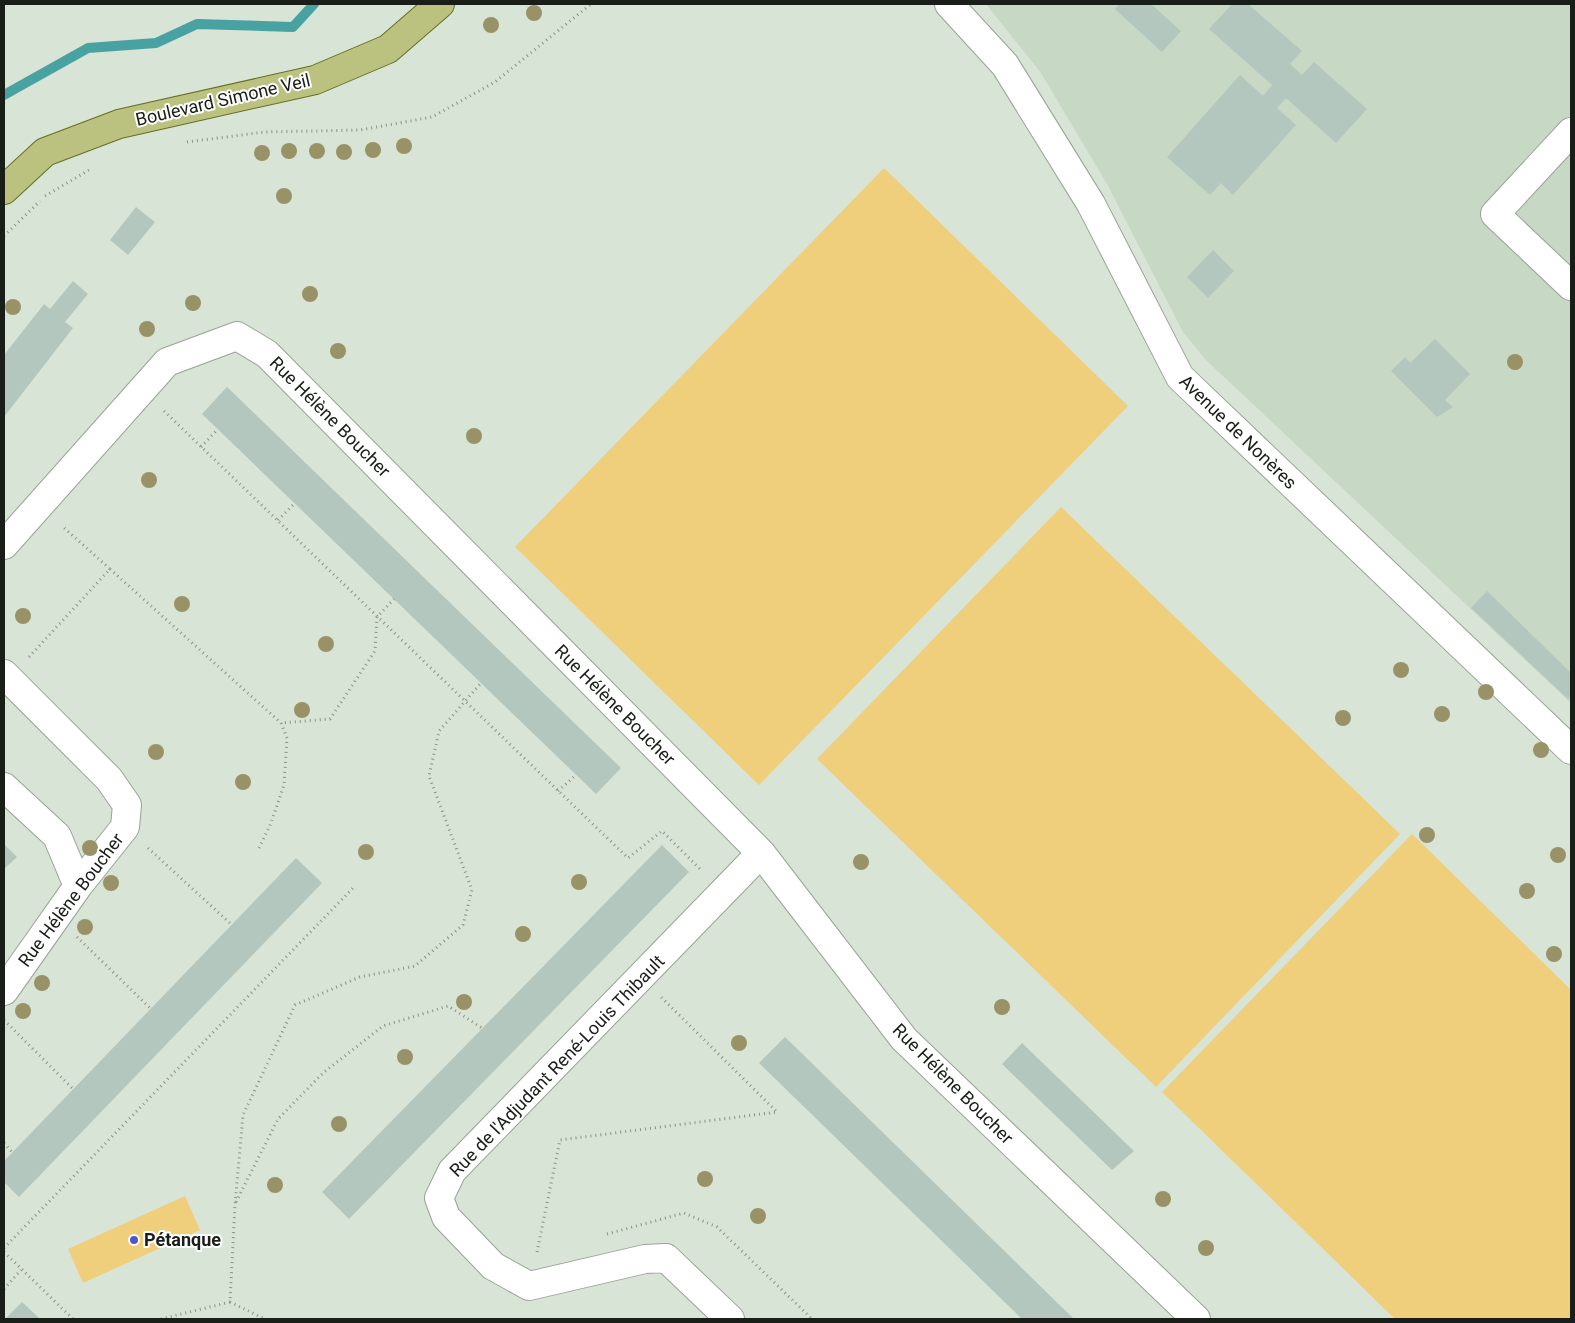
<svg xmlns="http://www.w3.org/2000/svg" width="1575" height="1323" font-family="Roboto,sans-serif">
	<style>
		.built { fill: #c7d8c4 }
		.green { fill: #efce7c }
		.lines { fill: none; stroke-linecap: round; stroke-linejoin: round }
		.stream { stroke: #48a2a1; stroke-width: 10 }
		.building { fill: #b4c7bf }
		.minor-casing { stroke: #98a396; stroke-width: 30 }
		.major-casing { stroke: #656e23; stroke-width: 30 }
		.path { stroke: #8a9288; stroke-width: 3; stroke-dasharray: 1 4; stroke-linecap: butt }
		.minor { stroke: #fff; stroke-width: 28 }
		.major { stroke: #bbc27f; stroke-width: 28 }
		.tree { fill: #999267 }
		.poi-dot { fill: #5056cc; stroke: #fff; stroke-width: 2 }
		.labels { text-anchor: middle; stroke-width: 4; stroke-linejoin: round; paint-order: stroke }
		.street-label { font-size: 18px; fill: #1a1e19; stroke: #fff }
		.poi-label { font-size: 18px; font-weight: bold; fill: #1a1e19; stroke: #fff; text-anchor: start }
	</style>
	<rect width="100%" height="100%" fill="#d8e4d6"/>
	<path class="built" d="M986,4H1571V703L1206,360L1183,332L1107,184L1041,73Z"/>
	<path class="green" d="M884,168L1128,406L759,785L515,547Z
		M1061,507L1400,834L1156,1087L817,759Z
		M1412,834L1571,990V1319H1395L1162,1092Z
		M185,1196L200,1230L83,1283L68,1249Z"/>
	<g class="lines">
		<path class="stream" d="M4,95L88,48L156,43L197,24L293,27L314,4"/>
	</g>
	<path class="building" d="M1119,4H1151L1181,31L1162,52L1115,9Z
		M1232,4H1248L1302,51L1290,64L1302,75L1314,62L1367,109L1336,143L1286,98L1277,108L1296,125L1233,195L1221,183L1210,195L1167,157L1240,75L1263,96L1272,85L1209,29Z
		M136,207L155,222L128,255L110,240Z
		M1213,250L1234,271L1208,298L1187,277Z
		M73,281L88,294L65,322L73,328L4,417V355L44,304L50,309Z
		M1435,339L1470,374L1445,400L1453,407L1437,417L1391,371L1405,357L1410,363Z
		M227,387L621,768L596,794L202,414Z
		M1487,591L1571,673V695L1568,699L1471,608Z
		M4,844L17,857L4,869Z
		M662,845L689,872L349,1219L322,1192Z
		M296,858L322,883L19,1197L4,1182V1161Z
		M785,1037L1074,1319H1022L759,1063Z
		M1022,1043L1134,1151L1112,1170L1002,1064Z
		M22,1302L40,1319H5Z"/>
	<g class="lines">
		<defs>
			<path id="minor" d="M949,4L1005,65L1091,204L1180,377L1571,750
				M1571,132L1495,214L1571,286
				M4,545L167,362L237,336L267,354L761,853L904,1039L1196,1319
				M4,674L109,779L127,805L125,827L78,886L4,991
				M4,787L57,836L78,886
				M730,1319L666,1258L645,1259L529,1286L493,1266L446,1217L439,1198L452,1171L761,853"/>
			<path id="major" d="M4,190L45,152L119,124L315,80L388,49L440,4"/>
		</defs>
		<use href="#minor" class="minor-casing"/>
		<use href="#major" class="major-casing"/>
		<path class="path" d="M187,142L265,132L360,130L432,117L495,82L591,4
			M45,196L89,170
			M4,236L40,201
			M164,411L628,858L662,831L702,871
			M201,447L218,429
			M278,520L295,503
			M110,569L281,723
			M29,657L110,569L62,526
			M558,791L576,775
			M148,848L232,925
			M259,848L271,823L284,785L287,738L281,723L330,719L375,651L377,617L394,599
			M77,937L151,1009
			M4,1020L73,1089
			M4,1143L12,1152
			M236,1202L278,1119L323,1073L383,1026L448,1006L482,1028
			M607,1234L684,1213L717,1227L812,1319
			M4,1248L354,887
			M4,1252L73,1319
			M537,1252L560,1140L777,1112L661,997
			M4,1289L21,1270
			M230,1302L265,1319
			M161,1319L230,1302L235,1205L243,1115L295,1005L360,977L415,966L463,925L472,890L429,776L439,731L481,683"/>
		<use href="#minor" class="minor"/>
		<use href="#major" class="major"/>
	</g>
	<g class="tree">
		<circle cx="534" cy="13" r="8"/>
		<circle cx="491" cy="25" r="8"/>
		<circle cx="404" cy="146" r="8"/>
		<circle cx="373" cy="150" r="8"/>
		<circle cx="289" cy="151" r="8"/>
		<circle cx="317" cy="151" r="8"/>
		<circle cx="344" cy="152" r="8"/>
		<circle cx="262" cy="153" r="8"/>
		<circle cx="284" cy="196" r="8"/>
		<circle cx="310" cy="294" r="8"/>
		<circle cx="193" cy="303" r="8"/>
		<circle cx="13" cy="307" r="8"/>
		<circle cx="147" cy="329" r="8"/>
		<circle cx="338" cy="351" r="8"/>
		<circle cx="1515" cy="362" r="8"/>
		<circle cx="474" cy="436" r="8"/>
		<circle cx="149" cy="480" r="8"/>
		<circle cx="182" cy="604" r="8"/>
		<circle cx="23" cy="616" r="8"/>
		<circle cx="326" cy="644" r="8"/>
		<circle cx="1401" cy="670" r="8"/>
		<circle cx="1486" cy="692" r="8"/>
		<circle cx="302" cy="710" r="8"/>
		<circle cx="1442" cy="714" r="8"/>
		<circle cx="1343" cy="718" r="8"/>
		<circle cx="1541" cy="750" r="8"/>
		<circle cx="156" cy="752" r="8"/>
		<circle cx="243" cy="782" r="8"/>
		<circle cx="1427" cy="835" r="8"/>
		<circle cx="90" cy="848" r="8"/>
		<circle cx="366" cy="852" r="8"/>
		<circle cx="1558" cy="855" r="8"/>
		<circle cx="861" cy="862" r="8"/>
		<circle cx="579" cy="882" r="8"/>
		<circle cx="111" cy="883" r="8"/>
		<circle cx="1527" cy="891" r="8"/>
		<circle cx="85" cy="927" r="8"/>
		<circle cx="523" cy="934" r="8"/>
		<circle cx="1554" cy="954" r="8"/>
		<circle cx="42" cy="983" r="8"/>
		<circle cx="464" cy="1002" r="8"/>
		<circle cx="1002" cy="1007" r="8"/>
		<circle cx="23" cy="1011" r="8"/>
		<circle cx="739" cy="1043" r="8"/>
		<circle cx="405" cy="1057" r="8"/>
		<circle cx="339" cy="1124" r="8"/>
		<circle cx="705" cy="1179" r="8"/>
		<circle cx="275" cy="1185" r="8"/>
		<circle cx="1163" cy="1199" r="8"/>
		<circle cx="758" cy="1216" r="8"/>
		<circle cx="1206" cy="1248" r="8"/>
	</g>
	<circle class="poi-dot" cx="134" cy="1240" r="5"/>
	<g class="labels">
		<g class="street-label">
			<text transform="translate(223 100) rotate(-13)" y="6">Boulevard Simone Veil</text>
			<text transform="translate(330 417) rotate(45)" y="6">Rue Hélène Boucher</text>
			<text transform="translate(1238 432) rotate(44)" y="6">Avenue de Nonères</text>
			<text transform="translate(615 705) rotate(45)" y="6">Rue Hélène Boucher</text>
			<text transform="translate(71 900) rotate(-53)" y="6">Rue Hélène Boucher</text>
			<text transform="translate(557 1066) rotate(-46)" y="6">Rue de l'Adjudant René-Louis Thibault</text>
			<text transform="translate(953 1084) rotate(45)" y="6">Rue Hélène Boucher</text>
		</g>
		<g class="poi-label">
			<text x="144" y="1246">Pétanque</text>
		</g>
	</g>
	<rect width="1575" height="1323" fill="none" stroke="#1a1e19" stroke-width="10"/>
</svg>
